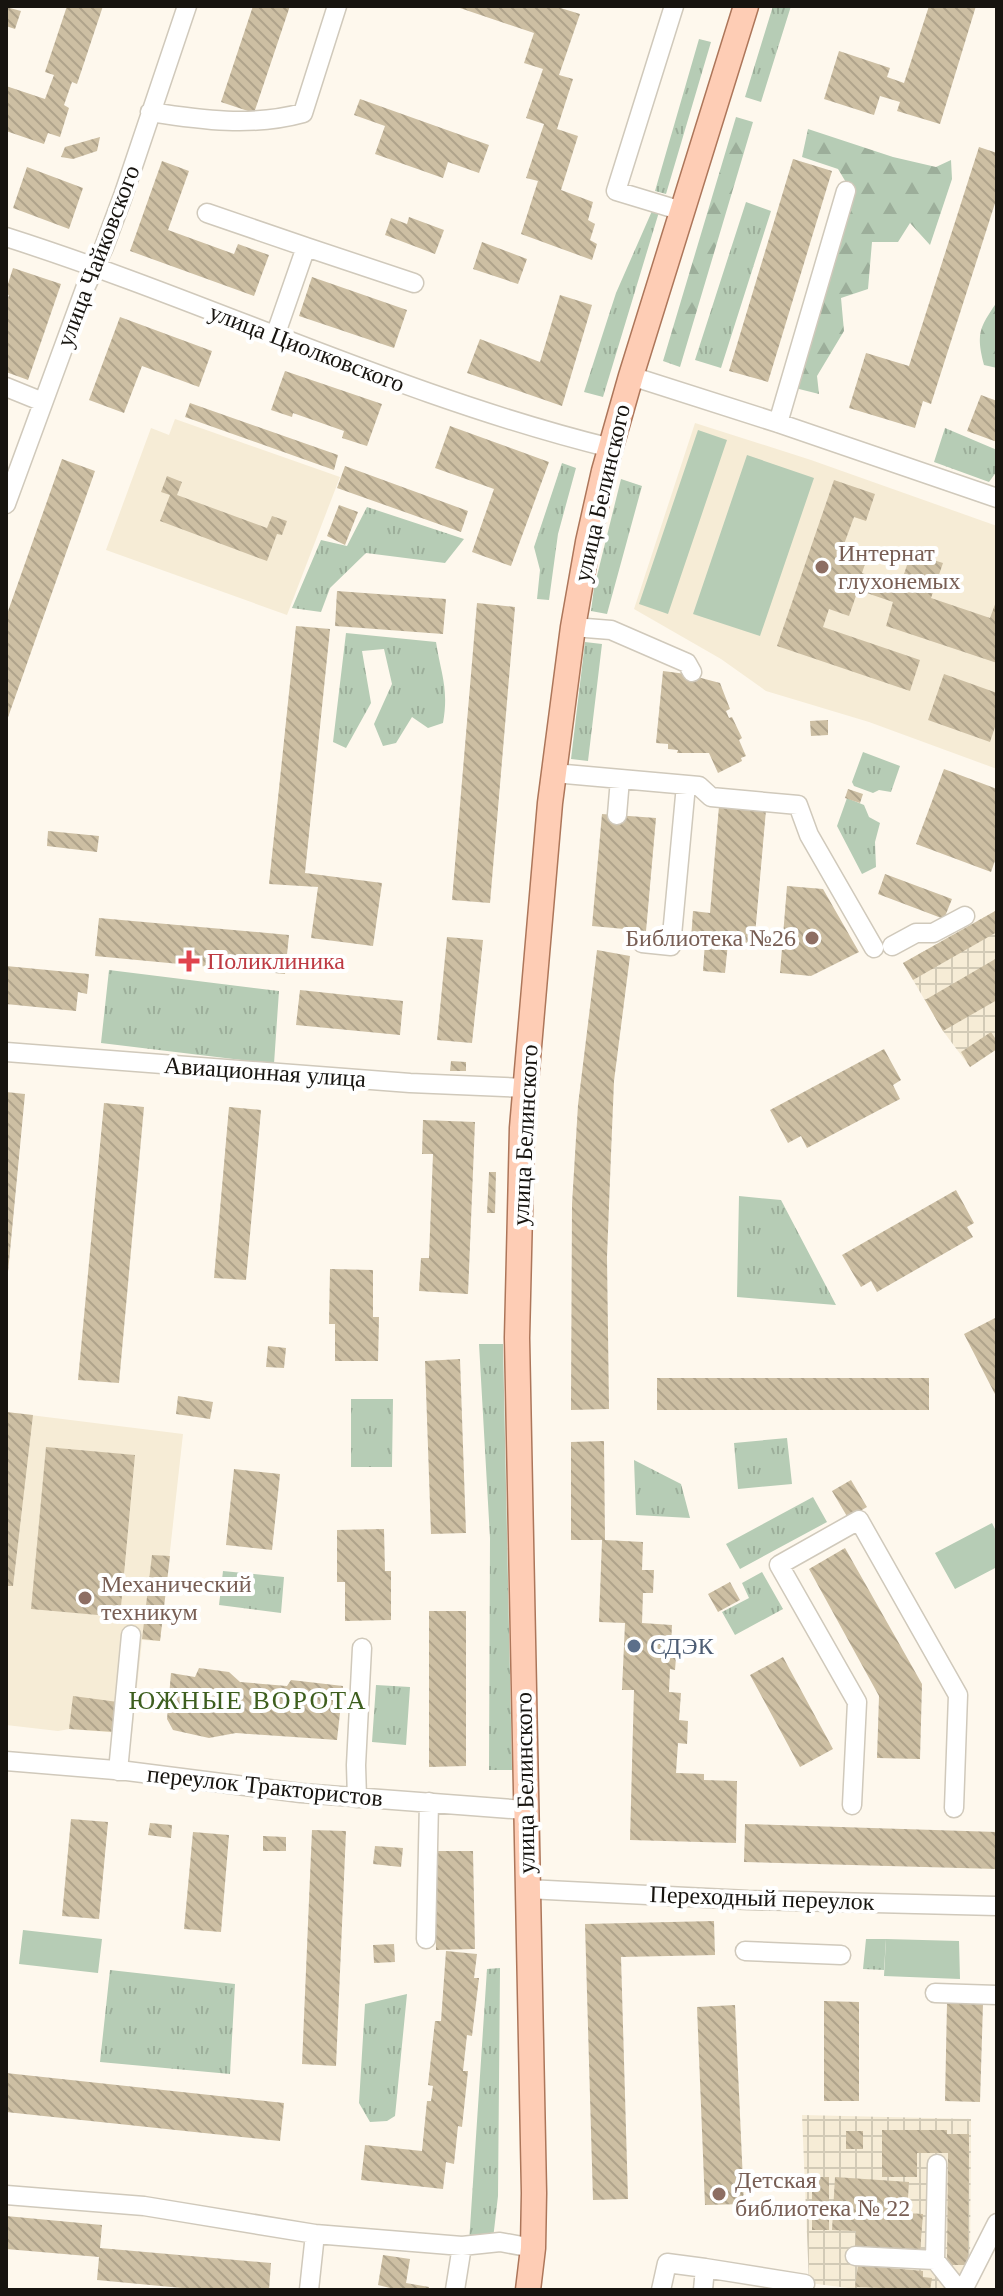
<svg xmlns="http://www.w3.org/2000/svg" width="1003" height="2296" font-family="Georgia,serif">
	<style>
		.industrial { fill: url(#industrial-grid) }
		.built { fill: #f6ecd6 }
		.grass { fill: url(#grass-tufts) }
		.forest { fill: url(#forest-firs) }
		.garden { fill: #b6ccb5 }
		.building { fill: url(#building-back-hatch) }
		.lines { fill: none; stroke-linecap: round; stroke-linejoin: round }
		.minor-casing { stroke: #d0c9bb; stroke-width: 21 }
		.major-casing { stroke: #ad765a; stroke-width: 27 }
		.minor { stroke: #fff; stroke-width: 18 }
		.major { stroke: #fecdb5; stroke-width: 24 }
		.education-dot { fill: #8d6e63; stroke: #fff; stroke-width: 3 }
		.health-dot { fill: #e0444e; stroke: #fff; stroke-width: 3 }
		.service-dot { fill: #5c6f8a; stroke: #fff; stroke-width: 3 }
		.labels { text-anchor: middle; stroke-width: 8; stroke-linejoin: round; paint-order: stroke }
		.street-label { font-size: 24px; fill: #17140f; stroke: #fff }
		.education-label { font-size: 24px; fill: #785e54; stroke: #fff; text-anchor: start }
		.health-label { font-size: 24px; fill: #be3a42; stroke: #fff; text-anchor: start }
		.service-label { font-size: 24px; fill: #4e5e75; stroke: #fff; text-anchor: start }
		.neighbourhood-label { font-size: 26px; letter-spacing: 2px; fill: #3d5e1e; stroke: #fff }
	</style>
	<defs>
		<pattern id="industrial-grid" width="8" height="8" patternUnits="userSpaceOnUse" patternTransform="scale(2)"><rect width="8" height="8" fill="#f6ecd6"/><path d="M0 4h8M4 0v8" fill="none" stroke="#d2cab6"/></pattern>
		<pattern id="grass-tufts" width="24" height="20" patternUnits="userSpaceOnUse" patternTransform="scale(2)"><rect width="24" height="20" fill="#b6ccb5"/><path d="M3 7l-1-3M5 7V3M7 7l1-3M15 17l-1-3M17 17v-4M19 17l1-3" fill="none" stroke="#9cae9a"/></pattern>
		<pattern id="forest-firs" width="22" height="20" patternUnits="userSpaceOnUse" patternTransform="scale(2)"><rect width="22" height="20" fill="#b6ccb5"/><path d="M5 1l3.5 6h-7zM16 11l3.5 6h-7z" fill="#9cae9a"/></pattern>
		<pattern id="building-back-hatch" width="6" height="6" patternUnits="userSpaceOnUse" patternTransform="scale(2)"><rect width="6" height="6" fill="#cdbfa3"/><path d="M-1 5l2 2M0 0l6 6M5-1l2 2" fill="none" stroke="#afa38b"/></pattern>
	</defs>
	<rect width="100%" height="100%" fill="#fef8ed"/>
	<path class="industrial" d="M997,910V1049L970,1067L943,1031L903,963Z
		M802,2115L971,2119L970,2269L952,2290H864L809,2283Z"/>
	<path class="built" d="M175,419L340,477L287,615L106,550L151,428L169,435Z
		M695,423L811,460L997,526V769L869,722L766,691L721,659L634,609Z
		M6,1412L183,1434L160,1641L142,1640L132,1734L70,1729L58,1731L6,1725Z"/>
	<path class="grass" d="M773,6H791L761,102L745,97Z
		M699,39L711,42L666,194L655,191Z
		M746,202L771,211L721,368L695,360Z
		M652,211L659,212L603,397L584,392L616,293Z
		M945,428L997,450V471L989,482L934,462Z
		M562,463L576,468L558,534L549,600L537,599L540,570L534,547Z
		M621,479L642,486L607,614L591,611L594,588Z
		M367,507L464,539L445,563L366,553L330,588L321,612L292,608L321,540L347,546Z
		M346,633L436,642C441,674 449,689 443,723L428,728L412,717L396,743L383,746L374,724L392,684L384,649L362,651L371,703L346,748L333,742Z
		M585,642L602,644L588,761L571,759Z
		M863,752L900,766L891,792L879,790L873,793L854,786L852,782Z
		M847,798L864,805L869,817L880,823L875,842L876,867L862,874L837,826Z
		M109,970L279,991L274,1064L101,1043Z
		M739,1196L781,1200L836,1305L737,1297Z
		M479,1344H503L512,1770H489L490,1538Z
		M351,1399H393L392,1467H351Z
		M787,1438L792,1484L738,1489L734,1443Z
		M634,1460L681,1484L690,1518L636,1515Z
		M813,1497L827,1522L740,1569L726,1544Z
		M223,1571L284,1577L281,1613L219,1605Z
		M762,1572L783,1609L735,1635L722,1612L749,1598L742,1583Z
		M376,1685L410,1687L406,1745L372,1742Z
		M866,1939H886L884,1970L863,1969Z
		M500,1968L498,2196L493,2239L469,2243L487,1969Z
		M110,1970L235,1984L230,2074L100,2062Z
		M407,1994L395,2116L387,2121L370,2122L359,2103L365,2004Z"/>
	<path class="forest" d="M736,117L753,122L680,367L663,361Z
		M808,129L893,157L936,167L951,160L952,179L930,245L910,223L898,242H872L868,289L841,298L844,331L817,376L819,394L795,388L850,189L838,169L802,157Z
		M997,302V368L984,365C976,334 979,328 997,302Z"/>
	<path class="garden" d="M698,430L727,440L668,614L639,604Z
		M747,455L814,478L760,636L693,614Z
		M992,1523L997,1533V1567L955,1589L935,1553Z
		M23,1930L102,1939L98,1973L19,1964Z
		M886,1939L959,1941L960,1979L884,1976Z"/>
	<path class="building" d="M67,6H103L77,84L72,82L64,105L69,108L60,137L48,133L44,144L6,131V86L45,99L54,75L45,72Z
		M253,6H290L254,113L221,102Z
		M454,6H554L580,14L559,75L573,79L557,129L578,136L561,190L593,202L588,220L595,224L590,240L597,244L592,260L521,234L538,181L526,178L544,124L526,118L543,69L524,63L534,33Z
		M929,6H976L940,124L897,111L900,102L880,96L874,115L824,99L839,51L890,68L887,77L904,83Z
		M6,7L21,11L15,29L6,26Z
		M360,99L489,145L479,173L448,162L443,178L375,154L385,126L354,115Z
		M100,137L97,151L73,159L61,157L65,147Z
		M979,147L997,153V197L931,404L923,401L915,428L849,408L866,353L909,366Z
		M793,159L832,171L768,382L729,371Z
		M162,161L189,171L168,230L234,254L238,244L269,255L254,296L130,251Z
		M27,167L83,188L69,229L13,208Z
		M409,217L444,230L435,254L385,235L391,218L407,224Z
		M482,242L527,259L518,284L473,269Z
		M13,268L61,284L28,380L6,372V304L9,295L6,294V290Z
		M312,277L407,310L394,348L299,316Z
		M560,295L592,305L562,406L467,373L480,339L540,362Z
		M120,317L212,351L199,387L142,366L124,413L89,400Z
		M285,371L382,404L367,446L342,438L344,431L293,413L292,417L271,410Z
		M981,395L997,401V442L967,431Z
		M190,403L338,455L334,470L185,417Z
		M450,426L549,462L511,566L472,552L494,489L435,468Z
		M62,459L95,471L6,723V617Z
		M345,466L468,511L461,532L337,488Z
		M167,476L182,482L177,495L267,528L272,516L287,521L282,535L277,534L267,561L160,521L170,495L161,492Z
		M834,480L875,494L866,521L854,517L843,547L868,555L862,573L900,586L911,553L943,563L931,598L990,618L997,599V663L886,626L893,602L858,590L849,616L829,609L823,627L920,660L910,691L777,646Z
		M339,505L358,512L345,545L327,536Z
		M337,591L446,599L443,634L335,626Z
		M477,603L515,607L490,903L452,900Z
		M296,626L330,629L305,873L382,883L373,946L311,938L318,887L269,884Z
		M663,671L686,674L720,683L730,709L726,711L729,718L732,717L742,738L739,740L746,756L741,758L742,761L718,773L709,753H677L678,750L668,749V744L656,743Z
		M944,674L997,693V721L990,742L928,720Z
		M828,720V735L811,736L810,721Z
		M944,769L997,789V855L991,872L916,844Z
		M848,789L863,794L860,803L845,798Z
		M719,806L766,810L754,946L728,943L725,973L703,971L705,942L691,940L693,911L710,913Z
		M602,814L656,818L646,931L592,926Z
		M48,831L99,836L97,852L47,846Z
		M885,874L952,899L944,919L878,894Z
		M787,886L823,889L859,952L811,976L780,973Z
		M997,910V932L913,980L903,963Z
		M99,918L289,935L285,974L95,956Z
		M447,937L483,940L472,1043L437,1040Z
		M597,950L630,956L614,1081L611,1154L607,1257L609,1409L571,1410L572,1204L578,1105Z
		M997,958V1000L943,1031L925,1000Z
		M6,966L89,974L87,994L78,992L76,1011L6,1004Z
		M300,990L403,1001L400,1035L296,1025Z
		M991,1032L997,1041V1049L970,1067L961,1052Z
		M884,1049L901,1080L893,1085L900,1099L807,1148L801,1136L788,1143L770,1110Z
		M451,1061L466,1062V1071H450Z
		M6,1092L25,1094L8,1272L6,1271Z
		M104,1103L144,1107L119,1383L78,1380Z
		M229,1107L261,1110L246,1280L214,1278Z
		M423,1120L475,1122L468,1294L419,1291L421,1258H429L433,1154H422Z
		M489,1172H496L495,1213H487Z
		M956,1190L974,1223L967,1227L973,1237L877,1292L871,1281L861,1287L842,1255Z
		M330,1269L373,1270V1317H379L378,1361H335V1324H329Z
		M997,1317V1398L964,1334Z
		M268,1346L286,1348L284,1368L266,1367Z
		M460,1359L466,1533L431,1534L425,1361Z
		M657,1378H929V1410H657Z
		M178,1396L213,1402L210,1419L176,1414Z
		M6,1412L33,1415L13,1586H6Z
		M604,1441L605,1540L643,1542L642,1570H654L653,1593H643L642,1623L672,1625L671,1645H677L675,1670L670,1669L669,1692L681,1693L679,1720L688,1721L687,1744L678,1743L676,1773L704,1774V1780L737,1781L736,1843L630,1840L634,1690H622L625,1623L599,1622L602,1540H571V1442Z
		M46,1447L135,1455L120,1617L31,1609Z
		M234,1469L280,1474L272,1550L226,1545Z
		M851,1480L867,1507L848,1518L832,1491Z
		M384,1529L385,1571H391V1620L345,1621V1582H337V1530Z
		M845,1548L922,1684L920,1759L877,1758L879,1696L809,1569Z
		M152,1555L170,1556L160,1641L142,1639Z
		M730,1582L740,1600L718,1612L708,1594Z
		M429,1611H466V1766L429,1767Z
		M783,1657L833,1749L800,1767L750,1675Z
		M199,1668L229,1672L240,1682L287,1686L291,1680L343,1686L337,1740L236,1733L209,1738L173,1730L167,1719L171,1673L195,1677Z
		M73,1696L118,1702L115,1732L69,1729Z
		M71,1819L108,1822L99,1919L62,1916Z
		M150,1823L172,1825L171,1838L148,1835Z
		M745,1824L997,1832V1869L744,1862Z
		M312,1830L346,1831L336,2066L302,2064Z
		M193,1832L229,1835L221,1932L184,1929Z
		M263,1836L286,1837V1851H263Z
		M375,1846L403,1848L401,1867L373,1864Z
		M435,1851H473L475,1949L436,1950Z
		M714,1921L715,1955L621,1957L628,2199L593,2200L585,1924Z
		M394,1944L395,1962L374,1963L373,1945Z
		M446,1951L477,1954L474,1978H479L472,2036L467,2035L463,2071H468L462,2127L458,2126L454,2164L446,2162L443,2189L361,2180L365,2145L422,2151L427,2101H431L433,2086L428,2085L435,2021H441Z
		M824,2001L859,2002V2101H824Z
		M947,2003L983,2004L980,2102L945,2101Z
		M735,2005L744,2204L705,2205L697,2007Z
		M6,2073L284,2103L280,2141L6,2112Z
		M882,2130H947V2134H969L968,2265H947L948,2153H917V2177H882Z
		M846,2131H863V2149H846Z
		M812,2177H829V2230H812Z
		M835,2177L909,2182L907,2213L923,2214L920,2252L855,2248L856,2231L832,2230Z
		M6,2216L102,2225L100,2248L271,2263L269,2290H203L97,2280L99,2257L6,2249Z
		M383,2255L410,2259L406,2283L429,2287L428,2290H398L378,2285Z
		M858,2265L923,2271V2277L932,2278L930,2290L855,2287Z"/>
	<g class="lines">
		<defs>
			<path id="minor" d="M674,6L616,191L682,211
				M150,112C202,120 252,127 303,113L337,6
				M207,213L306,247L275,336
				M6,237C210,302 403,397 611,448
				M306,247L414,283
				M631,376L778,423L997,498
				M6,387L43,402
				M778,423L846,191
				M6,504L86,286L104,247L123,196L187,6
				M573,627L611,630L687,663L692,672
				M554,773L699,786L711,797L798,805L809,835L874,948
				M617,815L620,779
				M642,943L671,946L686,785
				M892,946L916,933H933L965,916
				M6,1052L410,1083L525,1088
				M6,1761L127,1771L301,1793L525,1810
				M118,1771L131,1635
				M357,1798L356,1765L362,1648
				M852,1805L857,1702L779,1565L859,1520L958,1695L954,1808
				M527,1889L748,1900L997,1906
				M426,1939L429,1802
				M745,1951L841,1955
				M935,1993L997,1995
				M6,2195L144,2206L315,2234L462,2246L500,2242L533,2248
				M855,2256L935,2260L959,2290
				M935,2260L937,2164
				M705,2268L805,2284
				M309,2290L315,2234
				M455,2290L462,2246
				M661,2290L667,2263L705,2268L703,2290
				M963,2290L997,2223"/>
			<path id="major" d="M528,2290L533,2248L534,2193L517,1338L522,1128L550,803L573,627L588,542L604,471L631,376L746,6"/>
		</defs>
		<use href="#minor" class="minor-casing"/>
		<use href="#major" class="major-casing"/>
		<use href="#minor" class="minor"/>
		<use href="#major" class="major"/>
	</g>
	<g class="education-dot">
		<circle cx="822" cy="567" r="8"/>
		<circle cx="812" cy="938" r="8"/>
		<circle cx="85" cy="1598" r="8"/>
		<circle cx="719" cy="2194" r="8"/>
	</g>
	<path class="health-dot" d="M185 949h8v8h8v8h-8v8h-8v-8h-8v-8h8z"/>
	<circle class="service-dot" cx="634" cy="1646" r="8"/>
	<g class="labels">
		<g class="street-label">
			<text transform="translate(98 256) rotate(-69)" y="8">улица Чайковского</text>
			<text transform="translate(307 348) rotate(21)" y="8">улица Циолковского</text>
			<text transform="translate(602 493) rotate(-77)" y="8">улица Белинского</text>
			<text transform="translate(265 1072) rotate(4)" y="8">Авиационная улица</text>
			<text transform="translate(525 1135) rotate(-87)" y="8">улица Белинского</text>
			<text transform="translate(525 1783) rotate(-91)" y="8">улица Белинского</text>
			<text transform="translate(265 1786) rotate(6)" y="8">переулок Трактористов</text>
			<text transform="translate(762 1898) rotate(2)" y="8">Переходный переулок</text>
		</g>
		<g class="education-label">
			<text x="838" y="561">Интернат<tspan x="838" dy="28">глухонемых</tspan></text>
			<text x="796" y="946" text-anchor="end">Библиотека №26</text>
			<text x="101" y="1592">Механический<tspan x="101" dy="28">техникум</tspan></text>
			<text x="735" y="2188">Детская<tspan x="735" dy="28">библиотека № 22</tspan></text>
		</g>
		<g class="health-label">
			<text x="207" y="969">Поликлиника</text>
		</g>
		<g class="service-label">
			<text x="650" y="1654">СДЭК</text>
		</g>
		<g class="neighbourhood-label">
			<text x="248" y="1709">ЮЖНЫЕ ВОРОТА</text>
		</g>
	</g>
	<rect width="1003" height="2296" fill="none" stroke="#17140f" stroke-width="16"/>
</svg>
